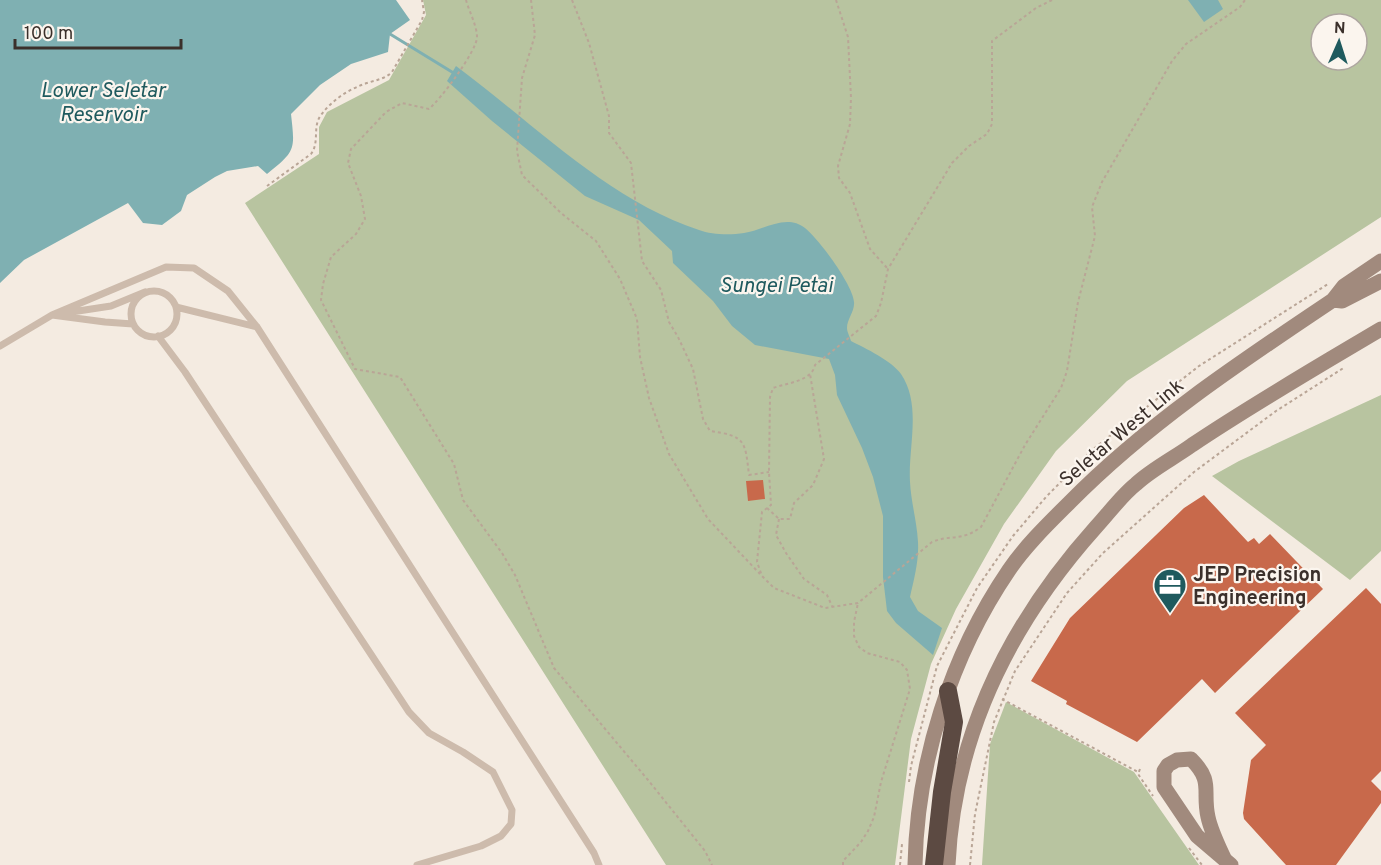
<svg xmlns="http://www.w3.org/2000/svg" width="1381" height="865" font-family="Overpass,sans-serif">
	<style>
		.green { fill: #b8c4a0; fill-rule: evenodd }
		.water { fill: #7fb0b2 }
		.lines { fill: none; stroke-linecap: round; stroke-linejoin: round }
		.stream { stroke: #7fb0b2; stroke-width: 3 }
		.building { fill: #c8694b }
		.path { stroke: #b9a596; stroke-width: 2; stroke-dasharray: 3 3; stroke-linecap: butt }
		.lane { stroke: #cdbbac; stroke-width: 7 }
		.secondary { stroke: #a18a7d; stroke-width: 15 }
		.highway { stroke: #5c4a42; stroke-width: 18 }
		.labels { text-anchor: middle; stroke-width: 4.5; stroke-linejoin: round; paint-order: stroke }
		.street-label { font-size: 20px; fill: #3b302b; stroke: #fbf5ee }
		.poi-label { font-size: 20px; font-weight: bold; fill: #3b302b; stroke: #fbf5ee; text-anchor: start }
		.water-label { font-size: 21px; font-style: italic; fill: #1f5a5e; stroke: #fbf5ee }
	</style>
	<rect width="100%" height="100%" fill="#f4ebe1"/>
	<path class="green" d="M423,0H1381V217L1127,381L1056,451L1004,524L956,609L931,664L911,739L895,865H666L245,203L319,154V127L327,112L389,80L426,15ZM1321,24H1357V60H1321Z
		M1381,395V551L1350,580L1212,476L1239,461Z
		M1006,702L1134,772L1199,865H982L990,744Z"/>
	<path class="water" d="M0,0H396L410,20L390,34L388,52L351,64L320,85L291,114C295,150 296,151 267,174L258,166L227,171L215,177L187,195L181,211L162,225L143,223L128,203L24,260L0,283Z
		M1188,0H1218L1223,9L1204,22Z
		M456,66C532,122 607,200 699,230C712,235 731,235 744,233C764,230 786,213 805,228C818,238 853,285 854,302C855,311 847,319 847,328C847,332 850,337 851,341C865,348 892,361 901,374C922,405 908,447 910,482C911,502 917,522 918,542C919,561 914,579 910,597L918,611L942,628L933,655L896,623L887,611L883,577V516L873,477L862,448L837,395L835,375L829,359L755,345L732,326L713,301L673,263L672,251L639,220L585,196L492,121L447,81Z"/>
	<g class="lines">
		<path class="stream" d="M390,34L452,72"/>
	</g>
	<path class="building" d="M763,480L765,499L748,501L746,481Z
		M1204,495L1248,542L1254,538L1259,544L1270,534L1323,589L1215,693L1202,679L1137,742L1066,704L1067,701L1031,681L1070,618L1184,508Z
		M1366,588L1381,604V771L1371,781L1381,791V803L1336,865H1286L1244,819L1243,813L1251,760L1266,745L1235,713Z"/>
	<g class="lines">
		<path class="path" d="M466,0C469,11 477,26 477,37C477,51 440,100 429,109L402,103L386,112L351,149L348,163L361,196L365,219L356,234L331,257L323,284L321,300L355,369L400,377L454,464L463,500L502,553L515,575L554,668L648,780L705,851L712,865
			M531,0L535,35L522,78L517,151L522,175L561,213L596,241L620,279L637,319L640,357L649,398L669,454L708,519L760,574
			M572,0L589,43L609,116V133L631,163L642,261L661,290L669,322L678,337L693,369L703,419L710,431C746,436 745,441 749,475L769,472
			M836,0L848,37L851,98L850,124L838,166L839,178L850,193L870,249L888,269
			M1052,0L1036,8L992,41V124L987,134L969,146L952,163L888,269L881,303L876,316L815,365C812,381 787,383 773,388L770,397L769,472L771,505L762,512L757,562L762,576L774,588L825,608L858,603L932,542C951,534 961,542 981,527L1025,445L1061,388L1067,371L1078,302L1095,236L1092,207L1102,182L1172,61L1186,44L1240,7L1245,0
			M267,186L311,154C320,142 312,127 321,115C332,100 349,89 367,83C376,80 385,79 392,72L422,20L424,12L422,0
			M767,508L779,519H790L794,503L813,485L824,459L810,374
			M779,519L776,535L786,553L804,579L827,595L832,606
			M1002,699L1138,772
			M1140,769L1138,774L1153,796
			M909,782L911,766L937,666L977,588L1013,536L1046,497L1092,450L1199,366L1328,284
			M1189,848L1202,865
			M843,865V861L861,842L868,831L874,817L881,782L910,689L907,670L900,662L867,653L859,647L854,636V622L858,603
			M900,865L902,844
			M970,865L975,814L994,722L1015,671L1067,593L1103,553L1194,472L1276,411L1345,367"/>
		<path class="lane" d="M131 314a23 23 0 1 1 46 0a23 23 0 1 1-46 0Z
			M176,307L257,327
			M133,324L105,322L52,315L166,267L194,268L228,291L257,327L594,853L599,865
			M158,336L185,372L409,712L429,733L463,752L493,772L512,810L511,824L501,836L481,846L417,865
			M0,346L52,315L111,306L145,292"/>
		<path class="secondary" d="M1333,300L1342,301L1381,281
			M1224,858C1218,845 1211,831 1208,817C1202,790 1214,782 1191,759L1177,760L1168,765L1164,771V787L1197,836L1231,865
			M915,865C917,762 951,655 1009,570C1026,545 1049,523 1070,502C1148,423 1242,361 1333,300L1344,286L1381,261
			M948,865C954,735 1010,623 1096,527C1109,513 1121,496 1136,484C1152,469 1174,458 1192,445C1253,404 1317,367 1381,329"/>
		<path class="highway" d="M934,865L942,792L954,722L948,691"/>
	</g>
	<defs>
		<symbol id="office-pin" viewBox="-11 -11 22 30"><path d="M0 17L-7.5 6A9.5 9.5 0 1 1 7.5 6Z" fill="#1f5a5e" stroke="#fbf5ee"/><path d="M-6-3h4V-5.5h4V-3h4V5H-6ZM-1-4.5V-3h2v-1.5ZM-6 0V1H6V0Z" fill="#fff"/></symbol>
	</defs>
	<g fill-rule="evenodd">
		<use href="#office-pin" x="1151" y="566" width="38" height="52"/>
	</g>
	<g class="labels">
		<g class="street-label">
			<text transform="translate(1121 432) rotate(-40)" y="7">Seletar West Link</text>
		</g>
		<g class="poi-label">
			<text x="1193" y="581">JEP Precision<tspan x="1193" dy="23">Engineering</tspan></text>
		</g>
		<g class="water-label">
			<text x="103" y="97">Lower Seletar<tspan x="103" dy="24">Reservoir</tspan></text>
			<text x="776" y="292">Sungei Petai</text>
		</g>
	</g>
	<g transform="translate(1339 42) rotate(3)"><circle r="28" fill="#fbf5ee" stroke="#aea6a0" stroke-width="1.5"/>
	<path d="M0-4.5L10 22L0 15L-10 22Z" fill="#1f5a5e"/>
	<text y="-9" font-size="16" font-weight="bold" text-anchor="middle" fill="#3b302b">N</text>
	</g>
	<path d="M15 39v9h166v-9" fill="none" stroke="#3b302b" stroke-width="3"/>
	<text x="24" y="39" font-size="18" fill="#3b302b" stroke="#fbf5ee" stroke-width="4.5" paint-order="stroke">100 m</text>
</svg>
